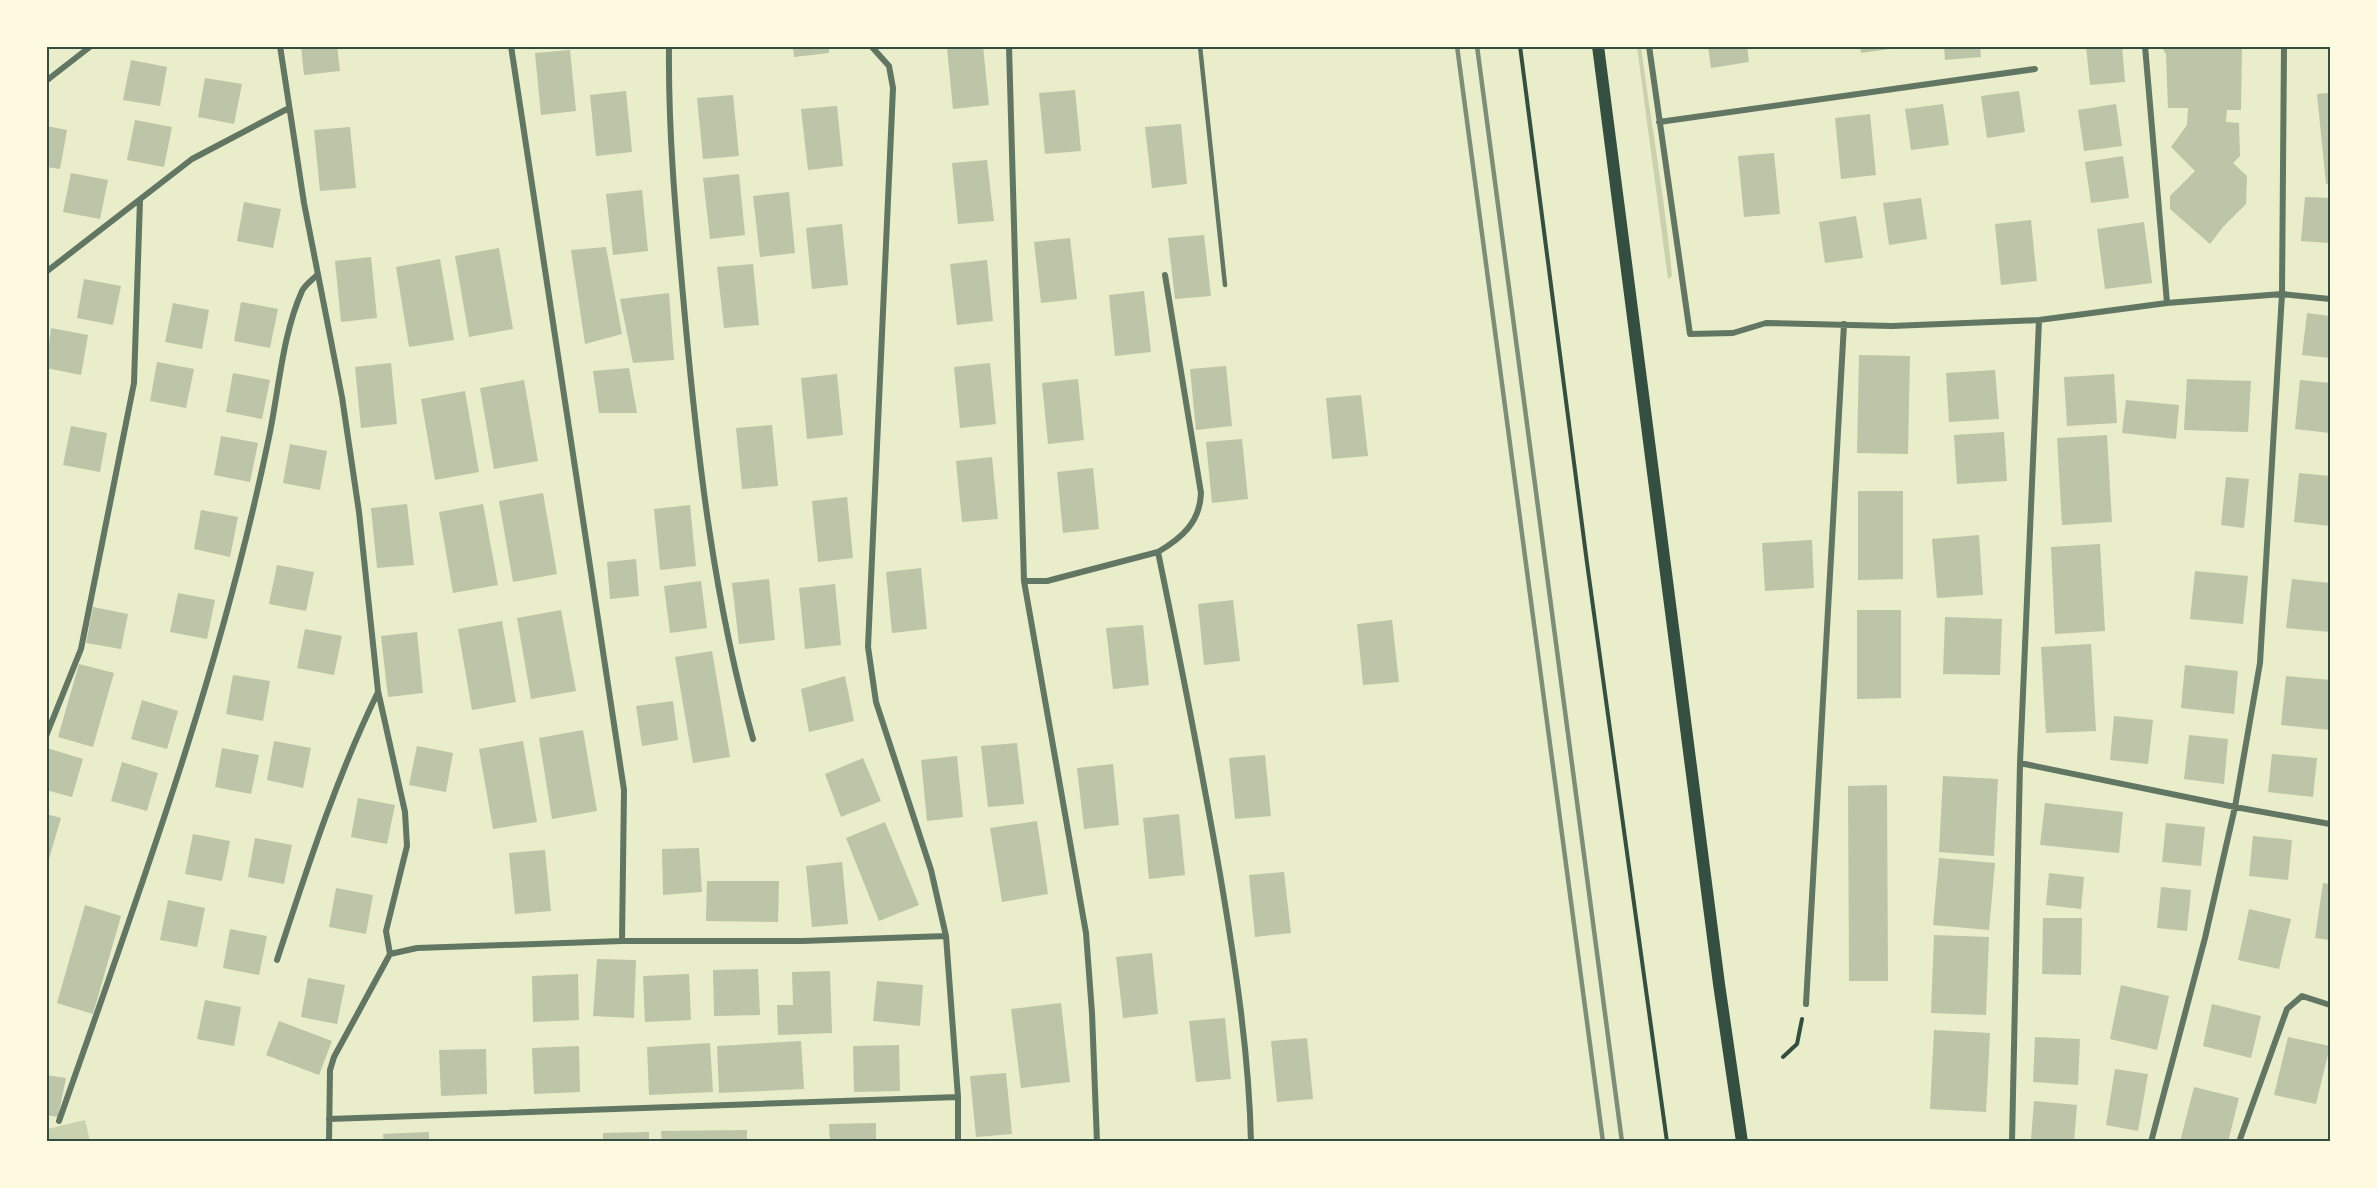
<svg xmlns="http://www.w3.org/2000/svg" width="2377" height="1188" font-family="Ubuntu,sans-serif">
	<style>
		.green { fill: #cad2ad }
		.building { fill: #bcc5a7 }
		.lines { fill: none; stroke-linecap: round; stroke-linejoin: round }
		.path { stroke: #344e41; stroke-width: 4 }
		.service { stroke: #617663; stroke-width: 4.5 }
		.minor { stroke: #617663; stroke-width: 6 }
		.secondary { stroke: #344e41; stroke-width: 12 }
		.rail { stroke: #7c8e77; stroke-width: 4.5 }
		.neatline { fill: none; stroke: #344e41; stroke-width: 2 }
	</style>
	<rect width="100%" height="100%" fill="#e9edc9"/>
	<path class="green" d="M1637,47H1641C1651,123 1665,199 1672,276L1668,279Z
		M85,1120L90,1141H47V1129Z"/>
	<path class="building" d="M301,46H337L340,71L304,75Z
		M793,46H829V53L794,57Z
		M983,46L989,105L953,109L947,48Z
		M1708,46H1747L1749,62L1711,68Z
		M1860,46H1896V48L1861,53Z
		M1944,46H1980L1981,57L1945,60Z
		M2086,46H2122L2125,82L2090,85Z
		M2161,46H2242L2241,110H2227L2226,122L2239,123L2240,156L2233,163L2247,176L2246,204L2223,227L2210,244L2170,209V196L2195,171L2171,147L2187,125L2188,108H2168L2166,54Z
		M570,50L576,111L541,115L535,53Z
		M131,60L167,67L160,106L123,100Z
		M205,78L242,84L234,124L198,117Z
		M1075,90L1081,151L1045,154L1039,93Z
		M626,91L632,152L596,156L590,95Z
		M2019,91L2025,132L1987,138L1981,96Z
		M2330,93V183L2326,184L2317,94Z
		M733,95L739,156L703,159L697,98Z
		M1943,104L1949,145L1911,150L1905,109Z
		M2116,104L2122,146L2084,151L2078,110Z
		M837,106L843,166L808,170L801,109Z
		M1870,114L1876,175L1841,179L1835,118Z
		M135,120L172,127L164,167L127,160Z
		M1181,124L1187,184L1152,188L1145,127Z
		M46,126L67,130L60,169L46,167Z
		M350,127L356,188L320,191L314,130Z
		M1774,153L1780,214L1744,217L1738,156Z
		M2123,156L2129,198L2091,203L2085,162Z
		M987,160L994,221L958,224L952,163Z
		M71,173L108,180L100,219L63,212Z
		M739,174L745,235L710,239L703,178Z
		M642,190L648,251L613,255L606,194Z
		M789,192L795,253L760,257L753,196Z
		M2305,197L2330,198V243L2301,241Z
		M1921,198L1927,239L1889,245L1883,203Z
		M244,202L281,209L273,248L237,241Z
		M1856,216L1863,258L1825,263L1819,222Z
		M2031,220L2037,281L2001,285L1995,224Z
		M2144,222L2152,283L2105,289L2097,229Z
		M842,224L848,285L812,289L806,228Z
		M1204,235L1211,296L1175,299L1168,238Z
		M1070,238L1077,299L1041,303L1034,242Z
		M606,247L622,334L585,344L571,250Z
		M499,248L513,329L469,337L455,256Z
		M371,257L377,318L341,322L335,261Z
		M440,259L454,340L409,347L396,267Z
		M987,260L993,321L957,325L950,264Z
		M753,264L759,325L724,328L717,267Z
		M84,279L121,286L113,325L77,318Z
		M1144,291L1151,352L1115,356L1109,295Z
		M669,293L674,360L633,363L620,299Z
		M241,302L278,309L270,348L234,341Z
		M173,303L209,310L202,349L165,342Z
		M2307,313L2330,316V358L2302,355Z
		M51,328L88,335L81,375L46,368Z
		M1859,355L1910,356L1908,454L1857,453Z
		M157,362L194,369L186,408L150,401Z
		M391,363L397,424L361,428L355,367Z
		M990,363L996,424L960,428L954,367Z
		M1226,366L1232,426L1196,430L1190,369Z
		M629,368L637,413H599L593,371Z
		M1995,370L1999,419L1949,422L1946,373Z
		M233,373L270,380L262,419L226,412Z
		M837,374L843,435L807,439L801,378Z
		M2114,374L2117,423L2067,426L2064,377Z
		M1078,379L1084,440L1048,444L1042,383Z
		M2187,379L2251,381L2248,432L2184,430Z
		M524,380L538,461L494,469L480,388Z
		M2300,380L2330,383V433L2295,429Z
		M465,391L479,472L435,480L421,399Z
		M1361,395L1368,456L1332,459L1326,398Z
		M2126,400L2179,405L2176,439L2122,433Z
		M772,425L778,486L742,489L736,428Z
		M71,426L107,433L100,472L63,465Z
		M2004,432L2007,481L1957,484L1954,435Z
		M2107,435L2112,522L2062,525L2057,438Z
		M221,436L258,443L250,482L214,475Z
		M1242,439L1248,499L1212,503L1206,442Z
		M290,444L327,451L320,490L283,483Z
		M992,457L998,519L962,522L956,461Z
		M1093,468L1099,529L1063,533L1057,472Z
		M2299,473L2330,476V526L2294,522Z
		M2226,477L2249,479L2244,528L2221,525Z
		M1858,491H1903V579L1858,580Z
		M543,493L557,574L513,582L499,501Z
		M847,497L853,558L818,562L812,501Z
		M407,504L414,565L377,568L371,508Z
		M483,504L498,585L453,593L439,512Z
		M690,505L696,566L660,570L654,509Z
		M201,510L238,517L230,557L194,549Z
		M1979,535L1983,595L1937,598L1932,539Z
		M1812,540L1814,588L1765,591L1762,543Z
		M2100,544L2105,631L2055,634L2051,547Z
		M636,559L639,596L610,599L607,562Z
		M277,565L314,572L306,611L269,604Z
		M921,568L927,629L892,633L886,572Z
		M2195,571L2248,576L2243,624L2190,619Z
		M769,579L775,640L739,644L732,583Z
		M2292,579L2330,583V632L2286,628Z
		M701,581L707,628L670,633L664,586Z
		M835,584L841,645L805,649L799,588Z
		M178,593L215,600L207,639L170,632Z
		M1233,600L1240,661L1204,665L1198,604Z
		M93,607L128,614L121,649L86,643Z
		M561,610L576,691L531,699L517,618Z
		M1857,610H1901V698L1857,699Z
		M1945,617L2002,619L2000,675L1943,674Z
		M1392,620L1399,682L1363,685L1357,624Z
		M502,621L516,702L472,710L458,629Z
		M1143,625L1149,685L1113,689L1106,628Z
		M305,629L342,636L334,675L297,668Z
		M417,632L423,693L388,697L381,636Z
		M2091,644L2096,731L2046,733L2041,647Z
		M712,651L730,757L693,763L675,657Z
		M79,664L114,673L93,747L58,737Z
		M2185,665L2238,671L2234,714L2181,708Z
		M233,675L270,681L263,721L226,714Z
		M845,676L854,721L809,732L801,689Z
		M2286,676L2330,680V730L2281,725Z
		M142,700L178,711L167,749L131,739Z
		M673,701L678,740L642,746L636,706Z
		M2114,716L2153,720L2148,764L2110,760Z
		M583,730L597,811L552,819L539,738Z
		M2189,735L2228,739L2224,784L2184,779Z
		M274,741L311,748L303,788L267,780Z
		M523,741L537,822L493,829L479,749Z
		M1017,743L1024,804L988,807L981,746Z
		M417,746L453,753L446,792L409,785Z
		M47,748L83,759L72,797L46,790Z
		M222,748L259,755L251,794L215,787Z
		M2272,754L2317,758L2313,797L2268,792Z
		M1265,755L1271,816L1235,819L1229,758Z
		M957,756L963,817L927,821L921,760Z
		M863,758L881,801L841,817L825,774Z
		M122,762L158,773L147,811L111,801Z
		M1113,764L1119,825L1084,829L1077,768Z
		M1943,776L1998,779L1994,856L1939,852Z
		M1887,785L1888,981H1849L1848,786Z
		M358,798L395,805L387,844L351,837Z
		M2045,803L2123,812L2119,853L2040,845Z
		M46,814L61,818L48,862L46,861Z
		M1179,814L1185,875L1149,879L1143,818Z
		M1037,821L1048,894L1002,902L990,828Z
		M885,822L919,905L879,921L846,838Z
		M2166,823L2205,827L2201,866L2162,862Z
		M193,834L230,841L222,881L185,874Z
		M2253,836L2292,840L2288,880L2249,876Z
		M255,838L292,845L284,884L248,877Z
		M699,848L702,892L663,895L662,849Z
		M545,850L551,911L515,914L509,853Z
		M1939,858L1995,863L1989,930L1933,925Z
		M842,862L848,924L812,927L806,866Z
		M1284,872L1291,933L1255,937L1249,875Z
		M2049,873L2084,877L2081,909L2046,905Z
		M707,881H779L778,922L706,921Z
		M2323,883L2330,884V940L2315,938Z
		M2161,887L2191,890L2187,931L2157,928Z
		M336,888L373,895L366,934L329,927Z
		M168,900L205,908L197,947L160,940Z
		M85,905L121,916L93,1014L57,1003Z
		M2249,909L2291,919L2279,969L2238,960Z
		M2043,918H2082L2081,975L2042,974Z
		M230,929L267,936L259,975L223,968Z
		M1934,935L1989,937L1986,1015L1931,1013Z
		M1152,953L1158,1014L1123,1018L1116,957Z
		M597,959L636,960L634,1018L593,1016Z
		M758,969L760,1015L714,1016L713,970Z
		M830,971L832,1033L778,1035L777,1005H793L792,972Z
		M578,974L579,1020L533,1022L532,976Z
		M689,974L691,1020L645,1022L643,976Z
		M308,978L345,985L337,1024L301,1017Z
		M877,981L923,985L920,1026L873,1021Z
		M2121,985L2169,996L2157,1050L2110,1039Z
		M205,1000L241,1007L234,1046L197,1039Z
		M1061,1003L1070,1082L1021,1088L1011,1009Z
		M2212,1004L2261,1016L2251,1058L2203,1046Z
		M1225,1018L1231,1079L1196,1082L1189,1021Z
		M279,1021L332,1041L319,1075L266,1055Z
		M1934,1030L1990,1033L1986,1112L1930,1109Z
		M2035,1037L2080,1039L2078,1085L2033,1082Z
		M2288,1037L2330,1046L2316,1104L2274,1095Z
		M1307,1038L1313,1099L1277,1102L1271,1041Z
		M801,1041L804,1089L719,1093L717,1046Z
		M710,1043L713,1092L649,1095L647,1047Z
		M899,1045L900,1091L854,1092L853,1046Z
		M579,1046L580,1092L534,1094L532,1048Z
		M486,1049L487,1094L441,1096L439,1050Z
		M2115,1069L2148,1074L2138,1131L2106,1125Z
		M1006,1073L1012,1134L976,1137L970,1076Z
		M46,1075L66,1078L58,1117L46,1115Z
		M2194,1087L2239,1098L2228,1142H2180Z
		M2034,1101L2077,1105L2074,1142L2031,1139Z
		M876,1123V1142H830L829,1124Z
		M747,1130V1142H662L661,1131Z
		M429,1132V1142H384L383,1134Z
		M649,1132V1142H603V1133Z"/>
	<g class="lines">
		<path class="path" d="M1520,46L1587,563L1667,1142
			M1783,1057L1797,1044L1802,1019"/>
		<path class="service" d="M1200,46L1225,285"/>
		<path class="minor" d="M280,46L304,203L342,397L359,512L378,691L405,812L407,846L386,931L390,954
			M511,46L624,790L622,941
			M669,46C668,138 677,228 685,318C698,460 714,601 753,739
			M871,46L889,66L893,88L868,647L876,702L931,870L946,936L958,1097V1142
			M1009,46L1024,581H1047L1158,552C1180,659 1201,766 1220,874C1235,963 1249,1052 1251,1142
			M1649,46L1690,334L1733,333L1766,323L1892,326L2039,320L2167,303L2282,294L2330,299
			M2145,46L2167,303
			M46,81L91,46
			M1659,122L2035,69
			M46,272L192,159L289,108
			M1158,552C1182,538 1200,522 1201,493L1165,275
			M1024,581L1086,933L1092,1013L1097,1142
			M46,736L81,649L134,383L140,200
			M2020,763L2235,807L2330,824
			M277,960C307,869 336,778 378,692
			M1806,1004L1844,324
			M329,1119L958,1097
			M59,1121C138,896 221,671 269,437C279,390 282,336 302,291C305,285 312,280 317,275
			M329,1142L330,1070L334,1057L390,954L417,948L622,941H802L946,936
			M2012,1142L2020,763L2039,320
			M2151,1142L2205,938L2235,807L2260,663L2282,294L2284,46
			M2239,1142L2287,1009L2302,996L2330,1005"/>
		<path class="secondary" d="M1598,46L1719,984L1742,1142"/>
		<path class="rail" d="M1457,46L1603,1142
			M1477,46L1622,1142"/>
	</g>
	<rect width="2377" height="1188" fill="none" stroke="#fefae0" stroke-width="96"/>
	<rect x="48" y="48" width="2281" height="1092" class="neatline"/>
</svg>
